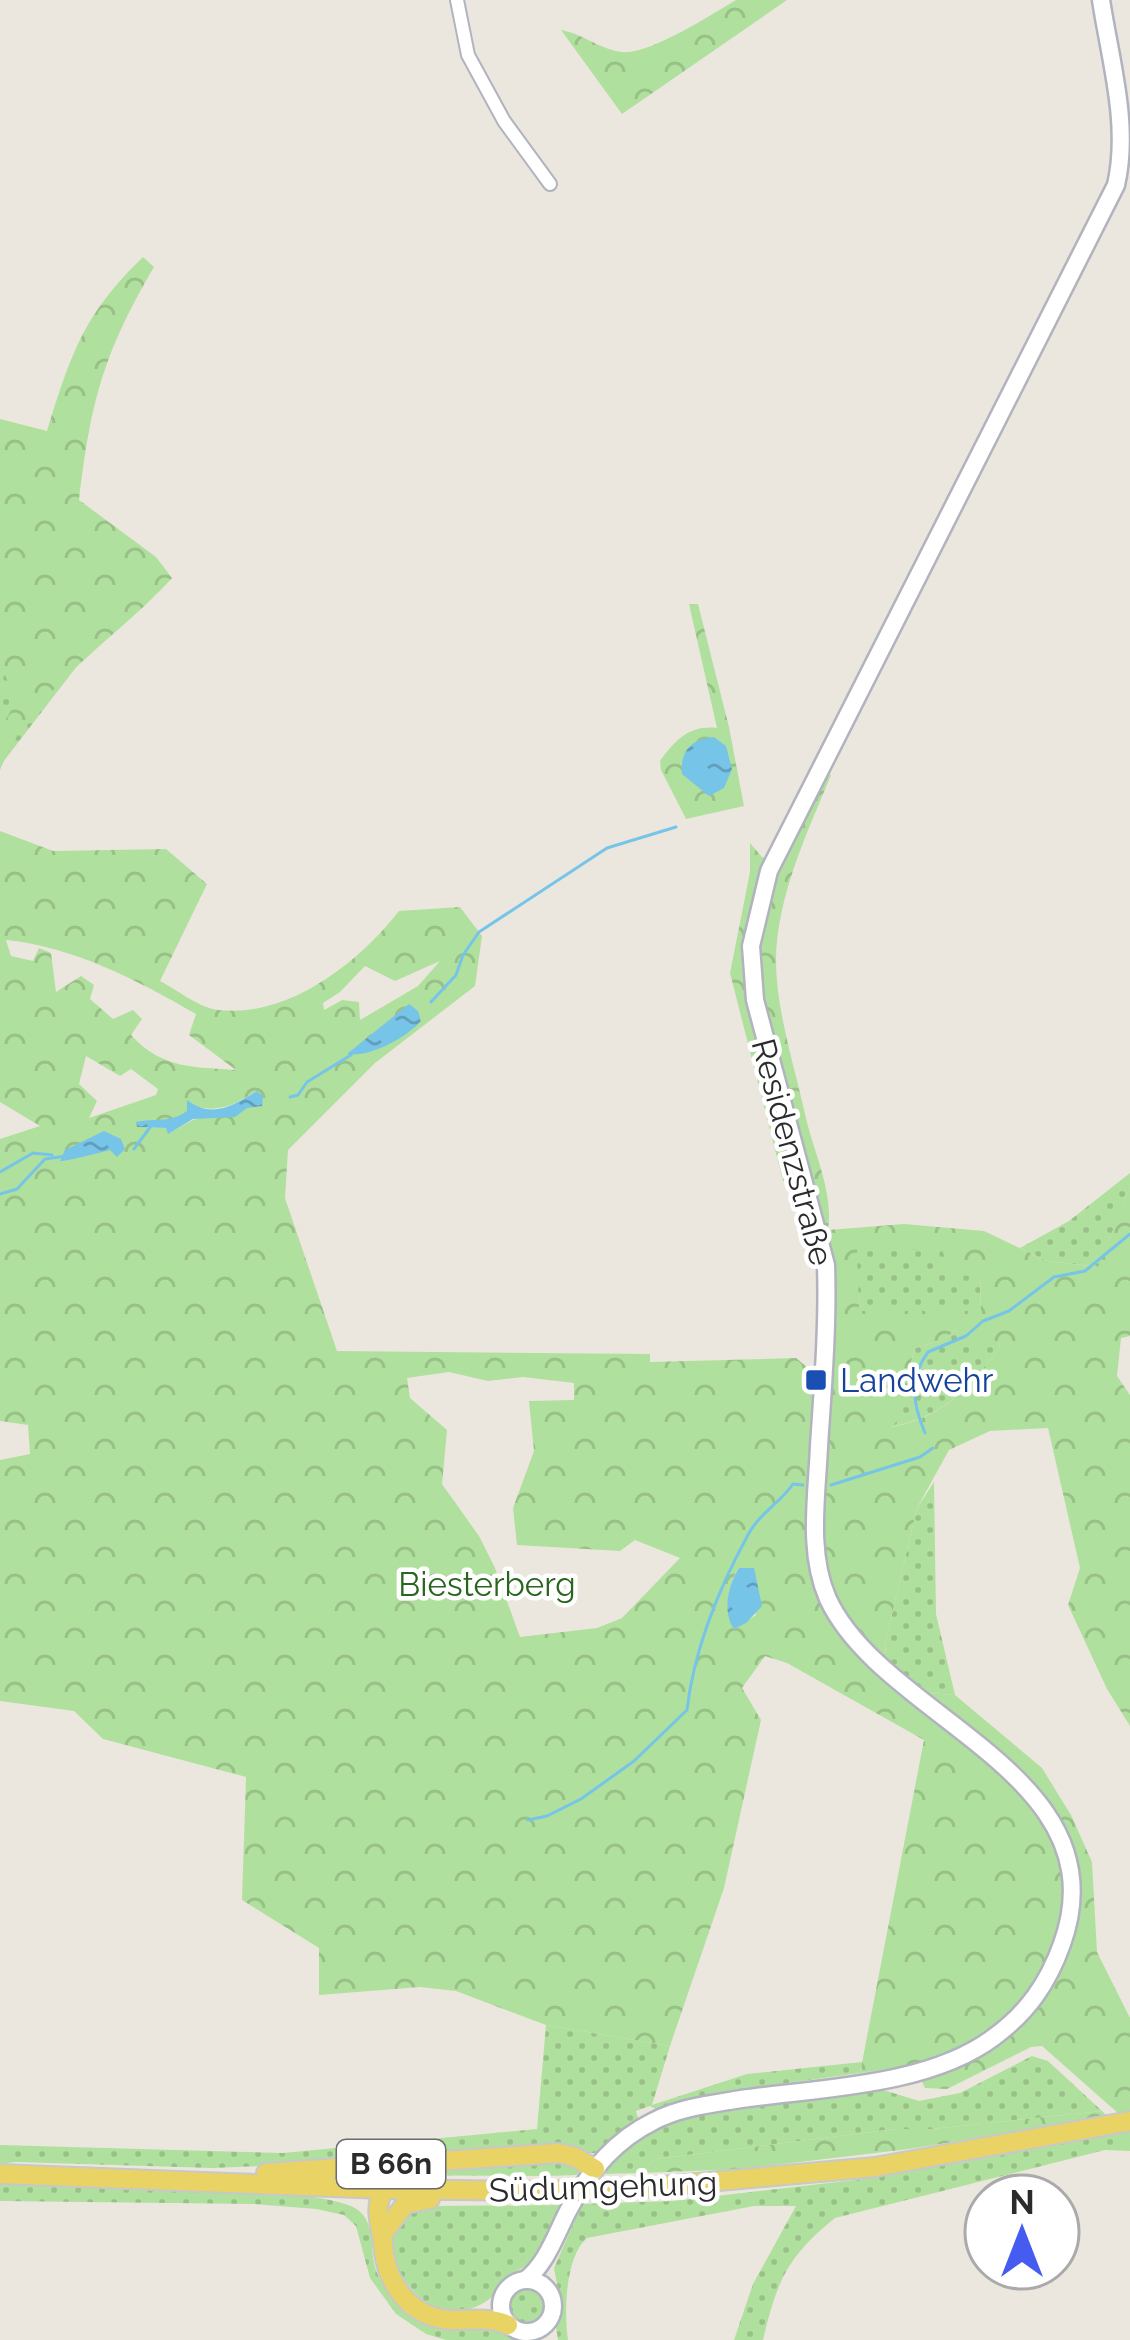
<svg xmlns="http://www.w3.org/2000/svg" width="1130" height="2340" font-family="Raleway,sans-serif">
	<style>
		.grass { fill: url(#grass-dots) }
		.forest { fill: url(#forest-crowns); fill-rule: evenodd }
		.water { fill: url(#water-ripples) }
		.lines { fill: none; stroke-linecap: round; stroke-linejoin: round }
		.stream { stroke: #77c4e9; stroke-width: 3 }
		.minor-casing { stroke: #b1b3be; stroke-width: 16 }
		.secondary-casing { stroke: #b1b3be; stroke-width: 21 }
		.primary-casing { stroke: #c8c8c8; stroke-width: 22 }
		.minor { stroke: #fff; stroke-width: 12 }
		.secondary { stroke: #fff; stroke-width: 16 }
		.primary { stroke: #ead365; stroke-width: 18 }
		.primary-bridge-casing { stroke: #c8c8c8; stroke-width: 22; stroke-linecap: butt }
		.primary-bridge { stroke: #ead365; stroke-width: 18 }
		.transit-dot { fill: #1a4fb4; stroke: #fff; stroke-width: 4.5 }
		.labels { text-anchor: middle; stroke-width: 9; stroke-linejoin: round; paint-order: stroke }
		.shield { fill: #fff; stroke: #6b6b6b; stroke-width: 3 }
		.shield-label { font-size: 30px; font-weight: bold; fill: #2b2b2b }
		.street-label { font-size: 33px; fill: #2b2b2b; stroke: #fff }
		.transit-label { font-size: 33px; fill: #164399; stroke: #fff; text-anchor: start }
		.park-label { font-size: 33px; fill: #29651e; stroke: #fff }
	</style>
	<defs>
		<pattern id="grass-dots" width="8" height="8" patternUnits="userSpaceOnUse" patternTransform="scale(3)"><rect width="8" height="8" fill="#b0e09d"/><path d="M2 2h.1M6 6h.1" fill="none" stroke="#98c087" stroke-width="1.8" stroke-linecap="round"/></pattern>
		<pattern id="forest-crowns" width="20" height="18" patternUnits="userSpaceOnUse" patternTransform="scale(3)"><rect width="20" height="18" fill="#b0e09d"/><path d="M2 6a3 3 0 1 1 6 0M12 15a3 3 0 1 1 6 0" fill="none" stroke="#98c087"/></pattern>
		<pattern id="water-ripples" width="26" height="14" patternUnits="userSpaceOnUse" patternTransform="scale(3)"><rect width="26" height="14" fill="#77c4e9"/><path d="M2 4q2-2 4 0t4 0M15 11q2-2 4 0t4 0" fill="none" stroke="#629fbd"/></pattern>
	</defs>
	<rect width="100%" height="100%" fill="#ece7de"/>
	<path class="grass" d="M0,624L84,657L0,766Z
		M1130,1173V1187L1099,1267L1047,1261L1020,1248L1069,1221Z
		M856,1250H943L980,1277L981,1311H859Z
		M958,1327L1000,1342L999,1349C964,1391 946,1416 890,1427L892,1378L907,1376L915,1348L945,1339Z
		M934,1482L936,1614L955,1695L929,1693L885,1658L886,1639L917,1508Z
		M546,2025L670,2046L652,2105L747,2074L862,2062L860,2073L714,2093L659,2111L650,2106L636,2111L638,2118L632,2123L595,2153L212,2168L16,2162L0,2164V2145L283,2153L537,2129Z
		M1032,2056L1048,2061L1102,2111L932,2129H895L655,2159L642,2173L603,2174L638,2139L663,2125L695,2116L880,2089L919,2101L960,2093Z
		M1130,2131V2151L1105,2150L835,2218C787,2257 777,2281 763,2340H734L753,2284L796,2206H754L587,2238C565,2257 564,2312 568,2340H558L556,2327L561,2306L554,2268L582,2204L673,2201L863,2179Z
		M561,2162L580,2172L576,2175L547,2176L305,2175Z
		M0,2184C59,2185 323,2183 358,2210C377,2225 369,2251 376,2270C395,2322 448,2316 493,2327C505,2330 515,2337 527,2340H446L426,2334L396,2314L370,2278L356,2226L344,2215L316,2209L253,2204L0,2201Z
		M562,2205L530,2265C517,2271 507,2272 499,2285C494,2292 496,2295 488,2300C437,2336 387,2279 392,2229L409,2211L422,2206Z
		M508 2306a19 19 0 1 1 38 0a19 19 0 1 1-38 0Z"/>
	<path class="forest" d="M736,0H787L622,114L561,30C584,34 600,50 623,52C648,55 713,14 736,0Z
		M143,257L154,267C103,354 91,401 79,500L156,557L172,578C113,643 34,686 0,770V730L17,700L0,665V419L47,431C71,354 83,315 143,257Z
		M689,604H698L729,727L744,806L686,819L661,770L660,761C676,739 690,725 717,728Z
		M825,773L831,775C807,833 777,896 776,960C776,1010 794,1064 805,1114C813,1151 834,1192 828,1230L904,1224L984,1231L1047,1261L1098,1267L1130,1187V1336L1121,1338L1117,1376L1130,1395V1726L1107,1689L1068,1605L1080,1568L1048,1428L990,1431L949,1450L917,1508L886,1639L885,1658L929,1693L955,1695L1042,1768L1071,1815L1092,1862L1097,1952L1130,2018V2111L1119,2114L1042,2046L1031,2047L947,2089L925,2088L914,2065L860,2073L924,1740L787,1663L765,1656L742,1688L761,1720L724,1888L670,2046L546,2025L456,1991L420,1987L319,1995V1948L242,1900L246,1777L103,1739L74,1711L0,1701V1460L30,1454L28,1425L0,1421V1139L40,1126L0,1102V831L53,851L166,849L207,884L160,981C177,990 200,1008 218,1010C289,1018 358,963 399,911L460,907L482,936L475,986L375,1063L288,1150L285,1198L337,1351L650,1354V1362L796,1358L819,1377L834,1302L828,1231L799,1180L783,1181L730,973L750,872V843L762,857L779,863ZM6,940C74,947 137,980 196,1014L189,1035L236,1070C194,1067 162,1069 131,1035L142,1019L133,1010L113,1019L90,999L94,985L81,976L56,992L51,953L39,948L33,961L11,956ZM440,961L418,986L360,1020L359,1002L342,1000L324,1010L323,1003L340,992L365,966L395,981ZM86,1056L120,1076L131,1069L158,1089L156,1095L89,1118L97,1101L79,1084ZM257,1091C237,1128 228,1108 196,1119C187,1122 178,1129 169,1133L166,1128L137,1127L175,1119L188,1112L187,1104C217,1114 231,1107 257,1091ZM857,1250H942L951,1274L980,1277L981,1311H859ZM958,1327L978,1342H1000L999,1349C965,1390 946,1416 892,1427L900,1417L904,1388L894,1379L907,1376L915,1348L945,1339ZM449,1372L488,1381L523,1377L574,1383V1400L529,1401L534,1451L513,1508L517,1545L620,1551L635,1540L680,1558L622,1618L597,1628L520,1637L495,1568L479,1536L442,1484L447,1430L410,1398L407,1378ZM739,1568L756,1615L734,1629C726,1609 726,1586 739,1568Z
		M1102,2111L1108,2117L909,2149L742,2169L642,2173L655,2159L895,2129H932Z"/>
	<path class="water" d="M714,737L726,746L732,769L724,788L709,796L682,774C680,751 691,739 714,737Z
		M409,1004L418,1011L421,1021C406,1038 369,1058 347,1054Z
		M257,1091L263,1096L262,1106L247,1108L235,1117L193,1119L168,1134L166,1128L137,1127L136,1122C156,1118 170,1123 187,1111V1100C212,1119 233,1106 257,1091Z
		M104,1131L121,1139L125,1149L117,1157L110,1150C103,1152 64,1162 60,1161L65,1150Z
		M739,1568H754L762,1606L746,1623L734,1629C722,1613 728,1584 739,1568Z"/>
	<g class="lines">
		<path class="stream" d="M431,1002L456,975L463,955L479,932L607,848L676,827
			M290,1097L298,1095L307,1082L351,1055
			M134,1149L151,1126
			M0,1172L33,1153L52,1155
			M0,1194L17,1189L45,1159L66,1156
			M925,1433C913,1404 908,1379 928,1352L966,1336L983,1321L1009,1311L1054,1277L1085,1271L1130,1234
			M831,1485L920,1457L933,1448
			M528,1820L547,1816L581,1799L634,1761L687,1710C694,1649 720,1586 749,1533C759,1514 781,1502 793,1484L803,1485"/>
		<defs>
			<path id="minor" d="M457,0L468,55L504,121L550,184"/>
			<path id="secondary" d="M501 2306a26 26 0 1 1 52 0a26 26 0 1 1-52 0Z
				M525,2280C546,2265 556,2234 568,2211C587,2174 615,2140 654,2121C681,2107 712,2104 741,2099C820,2088 929,2086 994,2037C1028,2012 1048,1983 1062,1944C1123,1774 884,1720 828,1599C807,1552 817,1496 819,1446C823,1386 828,1325 826,1265L755,1000L751,946L769,871L1116,185C1130,125 1110,59 1101,0"/>
			<path id="primary" d="M266,2173L558,2153L575,2157L595,2169
				M0,2174L384,2189L537,2191
				M384,2189C373,2209 381,2224 383,2244C386,2284 410,2318 452,2320C471,2320 491,2317 508,2325
				M629,2189L875,2167L1130,2121
				M382,2235L405,2204L430,2199"/>
		</defs>
		<use href="#minor" class="minor-casing"/>
		<use href="#secondary" class="secondary-casing"/>
		<use href="#primary" class="primary-casing"/>
		<use href="#minor" class="minor"/>
		<use href="#secondary" class="secondary"/>
		<use href="#primary" class="primary"/>
		<defs>
			<path id="primary-bridge" d="M537,2191L629,2189"/>
		</defs>
		<use href="#primary-bridge" class="primary-bridge-casing"/>
		<use href="#primary-bridge" class="primary-bridge"/>
	</g>
	<rect class="transit-dot" x="804" y="1368" width="24" height="24" rx="6"/>
	<g class="labels">
		<rect class="shield" x="337" y="2140" width="108" height="48" rx="9"/>
		<g class="shield-label">
			<text x="391" y="2174">B 66n</text>
		</g>
		<g class="street-label">
			<text transform="translate(793 1152) rotate(75)" y="12">Residenzstraße</text>
			<text transform="translate(603 2186) rotate(-2)" y="12">Südumgehung</text>
		</g>
		<g class="transit-label">
			<text x="840" y="1392">Landwehr</text>
		</g>
		<g class="park-label">
			<text x="487" y="1596">Biesterberg</text>
		</g>
	</g>
	<g transform="translate(1022 2232)"><circle r="57" fill="#ffffff" stroke="#aaaaaa" stroke-width="3"/>
	<path d="M0-9L21 45L0 30L-21 45Z" fill="#465cf1"/>
	<text y="-18" font-size="33" font-weight="bold" text-anchor="middle" fill="#2b2b2b">N</text>
	</g>
</svg>
